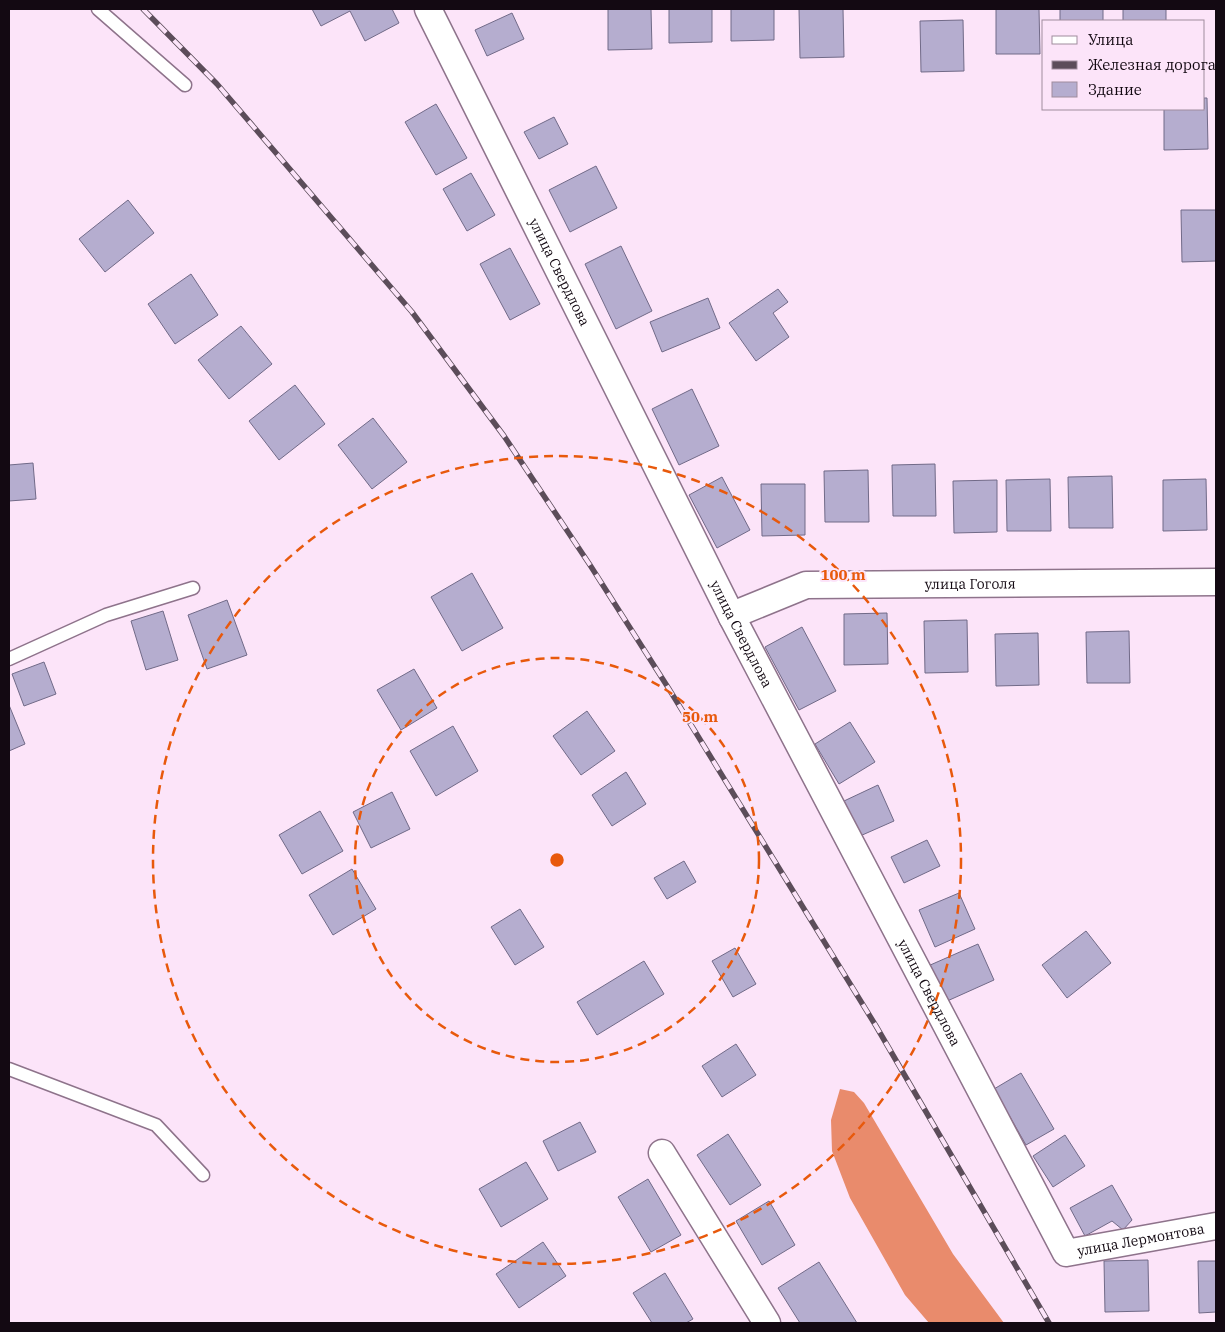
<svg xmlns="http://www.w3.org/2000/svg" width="1225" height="1332" font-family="'IBM Plex Serif',serif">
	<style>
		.forest { fill: #e98b6c }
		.building { fill: #b5adcf; stroke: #716a88 }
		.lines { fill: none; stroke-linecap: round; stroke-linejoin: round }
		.lane-casing { stroke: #8e738b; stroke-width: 15 }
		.street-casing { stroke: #8e738b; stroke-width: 29 }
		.lane { stroke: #fff; stroke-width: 12 }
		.street { stroke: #fff; stroke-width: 26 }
		.rail-casing { stroke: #5c4d5a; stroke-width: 5.5 }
		.rail { stroke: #fce4f9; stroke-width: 4; stroke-dasharray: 11; stroke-linecap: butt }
		.ring { fill: none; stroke: #e8590c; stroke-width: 2.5; stroke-dasharray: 9 6 }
		.labels { text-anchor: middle; stroke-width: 4; stroke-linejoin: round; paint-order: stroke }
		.street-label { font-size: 14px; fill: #130912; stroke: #fce4f9 }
		.centre { fill: #e8590c; stroke: #fce4f9; stroke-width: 2.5 }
		.ring-label { font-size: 15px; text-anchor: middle; font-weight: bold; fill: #e8590c; stroke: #fce4f9; stroke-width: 4; stroke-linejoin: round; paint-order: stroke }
	</style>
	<rect width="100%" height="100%" fill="#fce4f9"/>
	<path class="forest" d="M840,1089L854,1092L864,1103L953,1254L1004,1323H929L905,1295L850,1198L832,1151L831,1120Z"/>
	<path class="building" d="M312,9H392L399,23L365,41L350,11L321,26Z
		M608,9H651L652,49L608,50Z
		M669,9H712V42L669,43Z
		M731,9H774V40L731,41Z
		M799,9H843L844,57L800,58Z
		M996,9H1039L1040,54H996Z
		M1060,9H1103V21H1060Z
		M1123,9H1166V21H1123Z
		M512,13L524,39L487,56L475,30Z
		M963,20L964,71L921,72L920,21Z
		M1204,98H1207L1208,149L1164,150V109H1204Z
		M436,104L467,158L436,175L405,122Z
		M554,117L568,144L539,159L524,132Z
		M596,166L617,208L570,232L549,190Z
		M471,173L495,215L467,231L443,189Z
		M128,200L154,233L105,272L79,239Z
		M1181,210H1216V261L1182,262Z
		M621,246L652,311L616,329L585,264Z
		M510,248L540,304L510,320L480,264Z
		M191,274L218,315L175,344L148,304Z
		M778,289L788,302L773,313L789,337L756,361L729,323Z
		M708,298L720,328L662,352L650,322Z
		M241,326L272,364L229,399L198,360Z
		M295,385L325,424L279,460L249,421Z
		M692,389L719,446L679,465L652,409Z
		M373,418L407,462L372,489L338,445Z
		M33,463L36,499L9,501V465Z
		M935,464L936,516H893L892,465Z
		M868,470L869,522H825L824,471Z
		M1112,476L1113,528H1069L1068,477Z
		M722,477L750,530L717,548L689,495Z
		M1050,479L1051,531H1007L1006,480Z
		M1206,479L1207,530L1163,531V480Z
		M997,480V532L954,533L953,481Z
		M761,484H805V535L762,536Z
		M472,573L503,628L462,651L431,597Z
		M227,600L247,655L207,669L188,615Z
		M163,611L178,660L146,670L131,621Z
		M887,613L888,664L844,665V614Z
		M967,620L968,672L925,673L924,621Z
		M802,627L836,691L799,710L765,647Z
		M1129,631L1130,683H1087L1086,632Z
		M1038,633L1039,685L996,686L995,634Z
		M44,662L56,694L24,706L12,674Z
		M414,669L437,708L401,730L377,690Z
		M9,705L25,744L9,751Z
		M587,711L615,751L581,775L553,736Z
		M850,722L875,762L839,784L815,744Z
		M453,726L478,771L436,796L410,751Z
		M626,772L646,804L612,826L592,795Z
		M878,785L894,821L860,836L844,801Z
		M392,792L410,829L371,848L353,812Z
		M320,811L343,851L302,874L279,835Z
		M927,840L940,866L904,883L891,857Z
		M684,861L696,882L667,899L654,878Z
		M352,869L376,909L333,935L309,895Z
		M959,893L975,929L935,947L919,910Z
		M520,909L544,947L515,965L491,927Z
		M1086,931L1111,963L1067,998L1042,965Z
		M978,944L994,980L945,1002L928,966Z
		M735,948L756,984L733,997L712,961Z
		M644,961L664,994L597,1035L577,1002Z
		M736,1044L756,1075L722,1097L702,1066Z
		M1021,1073L1054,1129L1026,1145L994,1089Z
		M580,1122L596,1152L558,1171L543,1141Z
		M728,1134L761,1185L730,1205L697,1155Z
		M1065,1135L1085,1166L1053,1187L1033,1156Z
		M526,1162L548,1199L501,1227L479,1189Z
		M648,1179L681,1235L651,1252L618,1197Z
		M1112,1185L1132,1220L1123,1230L1112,1221L1085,1236L1070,1208Z
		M769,1201L795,1245L762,1265L736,1221Z
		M543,1242L566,1276L519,1308L496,1274Z
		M1148,1260L1149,1311L1105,1312L1104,1261Z
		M1198,1261H1216V1312L1199,1313Z
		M819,1262L857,1323H800L778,1288Z
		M665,1273L693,1319L686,1323H652L633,1293Z"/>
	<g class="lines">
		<defs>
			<path id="lane" d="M98,9L185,85
				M9,659L106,615L193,588
				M9,1069L156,1125L203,1175"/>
			<g id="street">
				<path id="s1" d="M428,9L732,617L1066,1253L1216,1226"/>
				<path id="s2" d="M732,617L740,612L806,585L1216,582"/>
				<path d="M662,1153L767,1323"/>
			</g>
		</defs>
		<use href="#lane" class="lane-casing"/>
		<use href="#street" class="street-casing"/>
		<use href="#lane" class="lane"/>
		<use href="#street" class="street"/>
		<defs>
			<path id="rail" d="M143,9L217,84L412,312L504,436L590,565L669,689L876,1026L1049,1323"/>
		</defs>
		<use href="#rail" class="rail-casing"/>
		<use href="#rail" class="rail"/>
	</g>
	<g class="ring">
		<circle cx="557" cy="860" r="202"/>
		<circle cx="557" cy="860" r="404"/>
	</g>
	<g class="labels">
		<g class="street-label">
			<text dy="5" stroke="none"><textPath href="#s1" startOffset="294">улица Свердлова</textPath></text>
			<text dy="5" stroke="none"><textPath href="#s2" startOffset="245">улица Гоголя</textPath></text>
			<text dy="5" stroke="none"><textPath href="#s1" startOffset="699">улица Свердлова</textPath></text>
			<text dy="5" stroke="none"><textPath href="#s1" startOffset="1104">улица Свердлова</textPath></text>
			<text dy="5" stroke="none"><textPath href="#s1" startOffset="1474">улица Лермонтова</textPath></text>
		</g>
	</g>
	<circle cx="557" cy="860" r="8" class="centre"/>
	<g class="ring-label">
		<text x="843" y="580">100 m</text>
		<text x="700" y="722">50 m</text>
	</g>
	<rect width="1225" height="1332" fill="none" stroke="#130912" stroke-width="20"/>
	<rect x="1042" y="20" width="162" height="90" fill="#fce4f9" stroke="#9f8c9d"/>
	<rect x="1052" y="36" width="25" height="8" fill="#ffffff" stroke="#9f8c9d"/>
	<text x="1088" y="45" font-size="15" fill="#130912">Улица</text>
	<rect x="1052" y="61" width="25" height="8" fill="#5c4d5a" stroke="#9f8c9d"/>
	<text x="1088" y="70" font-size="15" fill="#130912">Железная дорога</text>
	<rect x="1052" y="82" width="25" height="15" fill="#b5adcf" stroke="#9f8c9d"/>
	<text x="1088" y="95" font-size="15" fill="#130912">Здание</text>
</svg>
